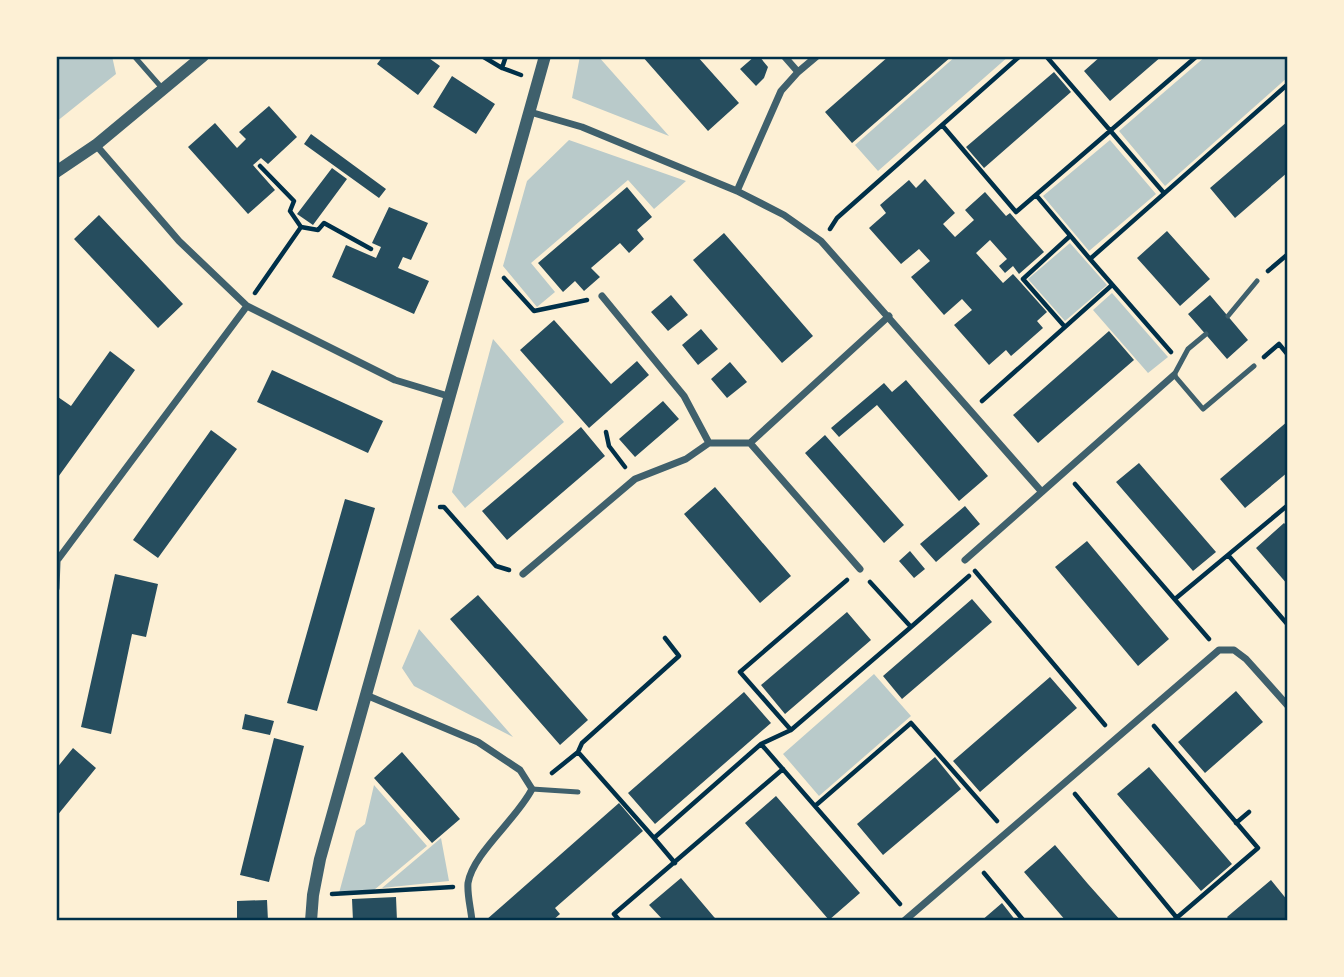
<svg xmlns="http://www.w3.org/2000/svg" width="1344" height="977" font-family="Rubik,sans-serif">
	<style>
		.green { fill: #b9caca }
		.building { fill: #264d5e }
		.lines { fill: none; stroke-linecap: round; stroke-linejoin: round }
		.path { stroke: #003049; stroke-width: 4.5 }
		.service { stroke: #3f606c; stroke-width: 5 }
		.minor { stroke: #3f606c; stroke-width: 7 }
		.tertiary { stroke: #3f606c; stroke-width: 12 }
		.neatline { fill: none; stroke: #003049; stroke-width: 2.5 }
	</style>
	<rect width="100%" height="100%" fill="#fdf0d5"/>
	<path class="green" d="M56,56H112L116,74L56,122Z
		M580,56H598L669,136L572,98Z
		M956,56H1009L878,171L855,145Z
		M1206,56H1288V77L1165,186L1119,131Z
		M569,140L686,181L654,209L628,180L531,263L555,292L537,307L503,266L527,181Z
		M1110,140L1156,194L1089,251L1043,196Z
		M1070,243L1107,285L1065,321L1028,279Z
		M1112,293L1168,357L1148,373L1093,310Z
		M493,339L564,422L465,508L452,492Z
		M419,629L513,737L414,686L402,668Z
		M874,674L911,716L819,796L783,754Z
		M374,785L427,846L374,890L339,893L356,831L365,824Z
		M441,838L449,881L382,888Z"/>
	<path class="building" d="M383,56H426L440,66L418,95L377,64Z
		M642,56H697L739,103L708,131Z
		M755,56H759L768,67L764,78L756,86L740,69Z
		M889,56H952L852,143L825,112Z
		M1101,56H1162L1110,101L1084,71Z
		M1054,72L1071,92L984,168L966,147Z
		M452,76L495,104L476,134L433,107Z
		M269,106L297,137L268,164L261,158L253,165L275,190L248,214L188,147L215,123L237,148L246,139L239,132Z
		M1288,121V172L1235,218L1210,188Z
		M311,134L386,189L379,198L304,144Z
		M332,168L347,179L313,225L297,214Z
		M925,179L955,213L943,224L955,237L974,220L965,210L985,192L1006,216L1010,213L1044,252L1019,274L1013,266L1005,273L999,266L1007,259L990,240L976,253L1003,283L1013,274L1047,312L1037,321L1043,328L1011,356L1006,350L989,365L954,325L972,310L962,299L944,315L911,277L930,261L919,249L901,264L869,228L886,213L880,205L909,180L916,188Z
		M627,187L652,217L637,230L644,239L629,253L620,243L591,268L600,277L584,291L575,281L563,292L538,263Z
		M389,207L428,223L411,260L403,257L398,268L429,281L414,314L332,277L346,245L376,258L381,247L372,243Z
		M99,215L183,304L158,328L74,239Z
		M1167,231L1210,279L1180,306L1137,258Z
		M724,233L813,336L782,363L693,260Z
		M671,295L688,315L668,331L651,312Z
		M1210,295L1248,340L1227,359L1188,314Z
		M554,320L611,384L637,361L649,375L589,428L520,350Z
		M701,329L718,349L698,365L682,345Z
		M1109,331L1134,360L1038,443L1013,415Z
		M110,351L135,370L56,480V401L58,397L71,406Z
		M730,362L747,382L727,398L711,379Z
		M272,370L383,421L368,453L257,402Z
		M906,380L988,476L959,501L877,405L839,437L831,428L884,383L892,392Z
		M663,401L679,419L635,457L619,439Z
		M1288,421V472L1245,508L1220,479Z
		M581,427L605,456L507,540L482,511Z
		M211,430L237,449L158,558L133,540Z
		M825,435L904,525L884,543L805,453Z
		M1139,463L1216,552L1193,571L1116,482Z
		M715,487L791,576L760,603L684,514Z
		M345,499L375,508L317,711L287,703Z
		M965,506L980,524L936,562L920,544Z
		M1284,523L1288,527V585L1256,548Z
		M1087,541L1169,639L1138,666L1055,567Z
		M910,551L925,569L914,578L899,561Z
		M115,574L158,584L146,637L132,634L111,734L81,727Z
		M478,595L588,720L560,745L450,619Z
		M972,599L992,622L902,699L883,676Z
		M847,612L871,640L785,714L761,685Z
		M1050,677L1077,708L980,792L953,761Z
		M1236,691L1263,722L1205,773L1178,742Z
		M744,692L771,723L655,824L628,793Z
		M245,714L274,721L270,735L242,729Z
		M274,738L304,746L269,882L240,875Z
		M73,748L96,768L56,817V769Z
		M402,752L460,819L432,843L374,778Z
		M935,757L961,789L883,855L857,824Z
		M1149,767L1232,864L1201,891L1117,794Z
		M776,796L860,893L829,920L745,823Z
		M619,803L643,831L555,908L560,914L552,921L486,920Z
		M1055,845L1088,884L1121,921H1066L1024,872Z
		M681,878L714,917L718,921H664L649,905Z
		M1271,880L1288,901V921H1230L1227,917Z
		M396,897L397,921H353L352,899Z
		M267,900L268,921H237V901Z
		M1002,903L1016,921H981Z"/>
	<g class="lines">
		<path class="path" d="M482,56L502,68L521,75
			M1046,56L1164,193
			M502,68L506,56
			M942,125L1016,212L1197,56
			M1036,195L1090,259
			M301,227L318,230L324,223L371,249
			M830,229L837,218L1020,56
			M1268,271L1288,254
			M504,278L534,311L587,300
			M255,293L301,227L290,211L294,201L260,166
			M1065,327L1023,279L1070,236
			M1171,352L1090,259L1288,84
			M1264,357L1279,344L1288,355
			M982,401L1112,285
			M606,432L609,446L625,467
			M1075,484L1209,639
			M440,507H444L496,566L509,570
			M1228,555L1288,625
			M975,571L1105,725
			M870,582L911,627L969,576
			M1175,599L1288,505
			M1154,726L1258,848L1173,921
			M791,730L740,672L847,580
			M761,744L900,904
			M578,752L654,838L761,744L791,730L911,627
			M552,773L578,752L582,743L679,656L665,638
			M1075,794L1177,918
			M815,806L911,723L997,821
			M1236,823L1249,812
			M654,838L675,863
			M984,873L1024,921
			M332,894L453,887
			M620,921L614,914L783,769"/>
		<path class="service" d="M134,56L162,88
			M1228,316L1257,281
			M1206,334L1188,349L1174,375L1203,409L1254,366
			M532,789L578,792"/>
		<path class="minor" d="M784,56L798,72L817,56
			M530,112L582,127L737,191L784,215L821,241L1041,491
			M96,145L179,241L247,306L395,380L448,396
			M737,191L781,91L798,72
			M602,296L684,396L709,443
			M750,443L860,569
			M965,560L1174,375
			M56,562L247,306
			M523,574L635,479L686,459L709,443H750L889,316
			M56,588L57,562
			M366,695L478,742L520,770L532,789C517,819 473,853 468,883C467,895 471,909 472,921
			M904,921L1219,650H1234L1246,659L1288,706"/>
		<path class="tertiary" d="M56,172L96,145L203,56
			M311,921L313,895L320,859L545,56"/>
	</g>
	<rect width="1344" height="977" fill="none" stroke="#fdf0d5" stroke-width="116"/>
	<rect x="58" y="58" width="1228" height="861" class="neatline"/>
</svg>
